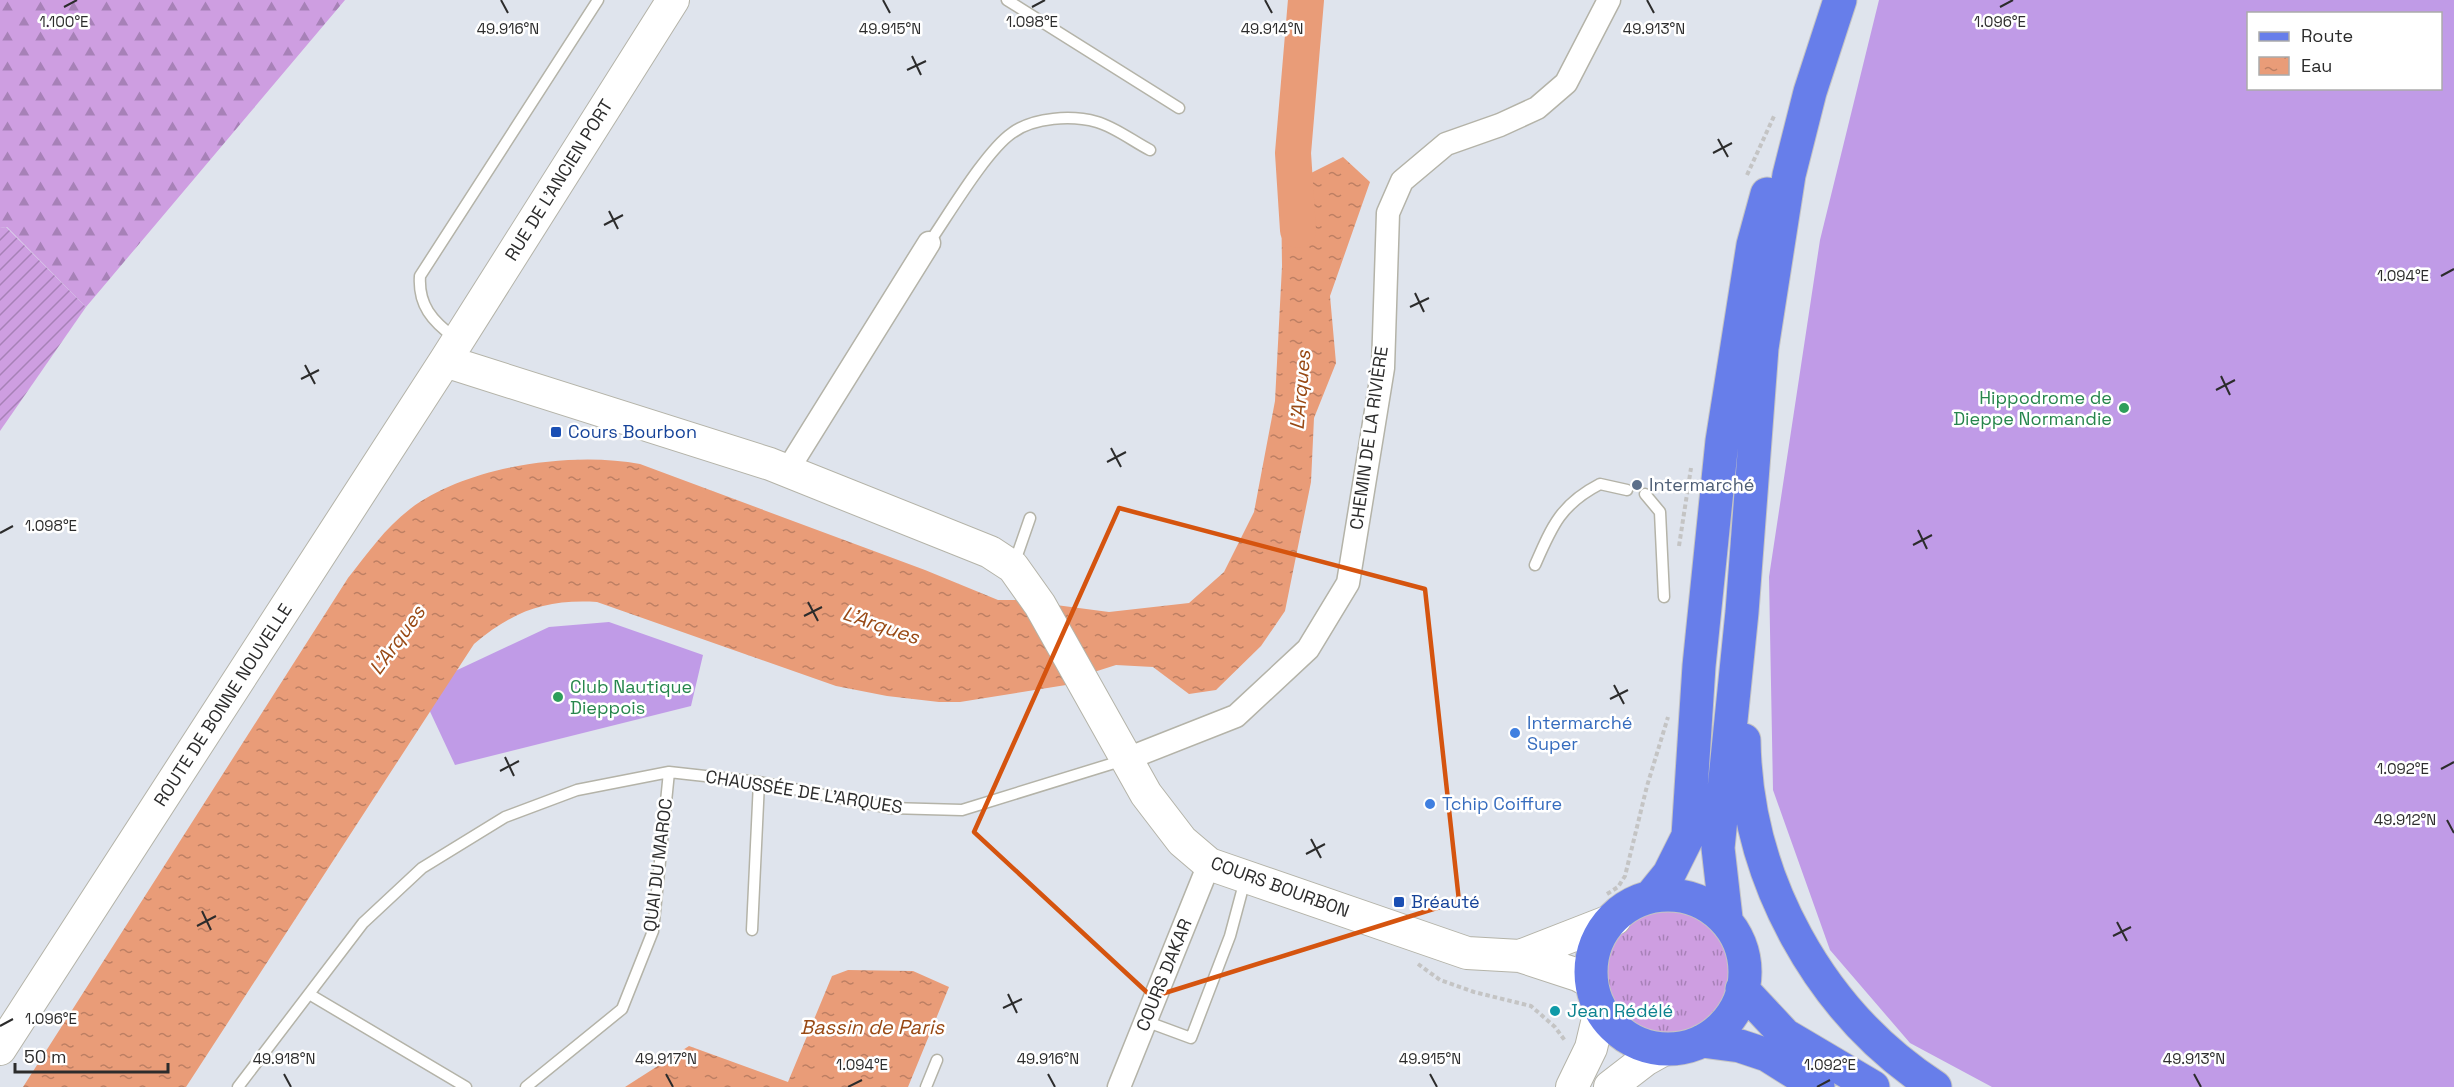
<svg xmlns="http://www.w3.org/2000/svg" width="2454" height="1087" font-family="'Space Grotesk',sans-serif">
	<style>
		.grass { fill: url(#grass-tufts) }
		.forest { fill: url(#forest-firs) }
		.garden { fill: url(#garden-furrows) }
		.pitch { fill: #c09be7; fill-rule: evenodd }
		.water { fill: url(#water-ripples) }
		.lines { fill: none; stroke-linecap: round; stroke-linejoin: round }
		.river { stroke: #e99c78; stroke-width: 36 }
		.service-casing { stroke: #b4b3a8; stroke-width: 13 }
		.minor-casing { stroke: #b4b3a8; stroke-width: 25 }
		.secondary-casing { stroke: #b4b3a8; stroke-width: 34 }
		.primary-casing { stroke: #c4c4c4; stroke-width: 35 }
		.path { stroke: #c4c4c4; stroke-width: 4; stroke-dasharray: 4.5 3; stroke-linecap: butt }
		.service { stroke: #fff; stroke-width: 10 }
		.minor { stroke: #fff; stroke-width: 22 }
		.secondary { stroke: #fff; stroke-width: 32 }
		.primary { stroke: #677eea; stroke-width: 33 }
		.marked { fill: none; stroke: #d5540f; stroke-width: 4.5; stroke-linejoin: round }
		.ticks { fill: none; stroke: #2c2c2c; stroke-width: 2 }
		.leisure-dot { fill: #2e9e5b; stroke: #fff; stroke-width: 2 }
		.transit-dot { fill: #1a4fb4; stroke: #fff; stroke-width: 2 }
		.service-dot { fill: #5c6f8a; stroke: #fff; stroke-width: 2 }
		.shop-dot { fill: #3f7fe0; stroke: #fff; stroke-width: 2 }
		.culture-dot { fill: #0f9aa8; stroke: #fff; stroke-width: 2 }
		.labels { text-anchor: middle; stroke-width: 5; stroke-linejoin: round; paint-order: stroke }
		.street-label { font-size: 18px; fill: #2c2c2c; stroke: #fff }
		.leisure-label { font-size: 18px; fill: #27864d; stroke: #fff; text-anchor: end }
		.transit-label { font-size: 18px; fill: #164399; stroke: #fff; text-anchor: start }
		.service-label { font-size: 18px; fill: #4e5e75; stroke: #fff; text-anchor: start }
		.shop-label { font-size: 18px; fill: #366cbe; stroke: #fff; text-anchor: start }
		.culture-label { font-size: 18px; fill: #0d838f; stroke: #fff; text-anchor: start }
		.water-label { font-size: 20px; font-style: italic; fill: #984914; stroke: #fff }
		.ticks-label { font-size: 15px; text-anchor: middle; fill: #2c2c2c; stroke: #fff; stroke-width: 5; stroke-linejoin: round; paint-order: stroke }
	</style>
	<defs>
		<pattern id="grass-tufts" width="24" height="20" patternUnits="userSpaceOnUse" patternTransform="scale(1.5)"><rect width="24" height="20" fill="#ce9ee1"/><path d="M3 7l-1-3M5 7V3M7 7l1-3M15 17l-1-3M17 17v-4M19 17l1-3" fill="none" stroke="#a781b7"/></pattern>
		<pattern id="forest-firs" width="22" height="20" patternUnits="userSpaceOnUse" patternTransform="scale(1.5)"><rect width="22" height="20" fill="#ce9ee1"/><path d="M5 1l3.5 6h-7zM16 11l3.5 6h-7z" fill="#a781b7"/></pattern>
		<pattern id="garden-furrows" width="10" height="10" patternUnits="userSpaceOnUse" patternTransform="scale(1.5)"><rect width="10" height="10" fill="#ce9ee1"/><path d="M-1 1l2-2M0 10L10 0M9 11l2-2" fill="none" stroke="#a781b7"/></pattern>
		<pattern id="water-ripples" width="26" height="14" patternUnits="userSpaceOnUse" patternTransform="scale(1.5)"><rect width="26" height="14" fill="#e99c78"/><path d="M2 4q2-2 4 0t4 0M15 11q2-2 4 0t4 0" fill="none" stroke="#bd7f63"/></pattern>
	</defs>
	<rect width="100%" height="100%" fill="#dfe4ed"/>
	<path class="grass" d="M1607 971a63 63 0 1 1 126 0a63 63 0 1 1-126 0Z"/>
	<path class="forest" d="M0,0H345L86,307L7,227L0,228Z"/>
	<path class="garden" d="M6,227L86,307L0,431V228Z"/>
	<path class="pitch" d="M1879,0H2454V1087H1992L1910,1043L1830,950L1773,790L1769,577L1820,240ZM2248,14H2440V88H2248Z
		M609,622L703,655L691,706L455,765L419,688L549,627Z"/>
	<path class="water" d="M1343,157L1370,182L1330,296L1336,363L1314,418L1311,482L1285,611L1261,646L1216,690L1189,694L1153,667L1116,665L1069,680L1066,685L960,702H939L887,696L836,686L597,602C546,599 513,611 474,644L186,1087H23L348,578C367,554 385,528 410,509C467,466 572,451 640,464L925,570L998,600H1018L1109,612L1189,603L1224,572L1254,512L1275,401L1282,266L1281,188Z
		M848,970L913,971L949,987L908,1087H625L689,1046L788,1082L832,976Z"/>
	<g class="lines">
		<path class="river" d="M1298,230L1293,153L1306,0"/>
		<defs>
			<path id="service" d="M1007,0L1179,108
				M929,243C949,214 986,151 1012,133C1034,117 1072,115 1097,122C1115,127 1134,142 1150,150
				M455,338C432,321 418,305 420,276L598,0
				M1645,494L1660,512L1664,597
				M1014,564L1030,518
				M1535,565C1552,526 1561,504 1600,484L1627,490
				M752,930L759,782
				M309,994L466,1087
				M1145,1021L1191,1038L1230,936L1245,880
				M238,1087L363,923L422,868L505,817L577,790L669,772L759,782L889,808L962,810L1124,760
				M526,1087L622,1009L653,931L669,772
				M926,1087L937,1060"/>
			<path id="minor" d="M787,471L929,243
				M1127,759L1236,716L1308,649L1348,583L1383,368L1388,213L1402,181L1446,144L1500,125L1537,108L1566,83L1609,0
				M1119,1087L1209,864"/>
			<path id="secondary" d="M445,361L770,464L990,552L1013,567L1040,605L1146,794L1182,841L1209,864L1467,953L1520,956L1578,975L1591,982
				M1520,956L1615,919
				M0,1049L445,361L673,0
				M1572,1087L1591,1048L1600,1010
				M1610,1087L1645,1060L1663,1050"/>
			<path id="primary" d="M1744,740C1746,878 1819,1012 1935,1087
				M1652,895L1669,874L1688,836L1699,666L1722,441L1753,245L1767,194
				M1591 972a77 77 0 1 1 154 0a77 77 0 1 1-154 0Z
				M1726,918L1718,848L1742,612L1762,348L1789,175L1810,92L1840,0
				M1742,989L1785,1035L1873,1087
				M1702,1041L1740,1046L1767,1055L1818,1087"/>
		</defs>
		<use href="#service" class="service-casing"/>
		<use href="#minor" class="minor-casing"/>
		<use href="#secondary" class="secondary-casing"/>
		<use href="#primary" class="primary-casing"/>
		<path class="path" d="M1747,175L1775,114
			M1679,546L1691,468
			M1607,894L1618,887L1625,876L1647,786L1668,717
			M1418,964L1440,980L1474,992L1531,1006L1555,1027L1566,1042"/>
		<use href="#service" class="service"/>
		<use href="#minor" class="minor"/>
		<use href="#secondary" class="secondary"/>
		<use href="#primary" class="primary"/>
	</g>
	<path class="marked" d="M1119,508L1425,589L1459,901L1152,997L974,832Z"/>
	<path class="ticks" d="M501,0L508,13M883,0L890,13M1265,0L1272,13M1647,0L1654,13M64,7L77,0M1032,7L1045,0M2000,7L2013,0M912,56L921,75M907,70L926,61M1718,139L1728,157M1713,153L1732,143M609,211L618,229M604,225L623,215M2441,276L2454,269M1415,293L1424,312M1410,307L1429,298M305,365L315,384M2221,376L2230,395M301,379L319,370M2216,390L2235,380M1111,448L1121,467M1107,462L1126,452M1918,530L1927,549M0,533L13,526M1913,545L1932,535M808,602L818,621M804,616L822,607M1614,685L1624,704M1610,699L1628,690M505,757L514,776M2441,769L2454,762M500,771L519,761M2447,820L2454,833M1311,839L1321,858M1306,854L1325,844M202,911L211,930M2117,922L2127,941M197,926L216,916M2113,936L2131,927M1008,994L1017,1013M1003,1008L1022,999M0,1026L13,1019M284,1074L291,1087M666,1074L673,1087M1048,1074L1055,1087M1430,1074L1437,1087M2194,1074L2201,1087M848,1087L862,1080M1817,1087L1830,1080"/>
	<g class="leisure-dot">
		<circle cx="2124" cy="408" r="6"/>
		<circle cx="558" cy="697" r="6"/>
	</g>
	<g class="transit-dot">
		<rect x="550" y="426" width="12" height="12" rx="3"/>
		<rect x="1393" y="896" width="12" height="12" rx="3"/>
	</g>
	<circle class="service-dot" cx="1637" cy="485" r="6"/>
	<g class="shop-dot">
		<circle cx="1515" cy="733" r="6"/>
		<circle cx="1430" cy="804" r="6"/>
	</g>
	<circle class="culture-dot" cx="1555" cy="1011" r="6"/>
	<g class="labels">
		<g class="street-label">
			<text transform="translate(559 180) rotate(-58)" y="6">RUE DE L'ANCIEN PORT</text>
			<text transform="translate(1369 438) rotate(-82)" y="6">CHEMIN DE LA RIVIÈRE</text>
			<text transform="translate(223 705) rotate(-57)" y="6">ROUTE DE BONNE NOUVELLE</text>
			<text transform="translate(804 792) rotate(9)" y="6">CHAUSSÉE DE L'ARQUES</text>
			<text transform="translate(658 865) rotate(-83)" y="6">QUAI DU MAROC</text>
			<text transform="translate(1280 887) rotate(20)" y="6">COURS BOURBON</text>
			<text transform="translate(1164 975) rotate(-68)" y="6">COURS DAKAR</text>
		</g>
		<g class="leisure-label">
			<text x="2112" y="404">Hippodrome de<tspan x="2112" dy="21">Dieppe Normandie</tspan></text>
			<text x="570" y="693" text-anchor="start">Club Nautique<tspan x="570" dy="21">Dieppois</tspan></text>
		</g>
		<g class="transit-label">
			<text x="568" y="438">Cours Bourbon</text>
			<text x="1411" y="908">Bréauté</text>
		</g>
		<g class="service-label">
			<text x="1649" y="491">Intermarché</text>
		</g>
		<g class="shop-label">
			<text x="1527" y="729">Intermarché<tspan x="1527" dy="21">Super</tspan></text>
			<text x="1442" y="810">Tchip Coiffure</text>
		</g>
		<g class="culture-label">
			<text x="1567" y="1017">Jean Rédélé</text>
		</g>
		<g class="water-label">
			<text transform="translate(1300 390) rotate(-85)" y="7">L'Arques</text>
			<text transform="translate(881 625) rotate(19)" y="7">L'Arques</text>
			<text transform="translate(397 640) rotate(-54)" y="7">L'Arques</text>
			<text x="872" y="1034">Bassin de Paris</text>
		</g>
	</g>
	<g class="ticks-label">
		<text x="64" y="27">1.100°E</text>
		<text x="1032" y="27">1.098°E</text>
		<text x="2000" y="27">1.096°E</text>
		<text x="508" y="34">49.916°N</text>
		<text x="890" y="34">49.915°N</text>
		<text x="1272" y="34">49.914°N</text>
		<text x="1654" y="34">49.913°N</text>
		<text x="2403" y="281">1.094°E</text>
		<text x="51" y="531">1.098°E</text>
		<text x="2403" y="774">1.092°E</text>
		<text x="2405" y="825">49.912°N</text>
		<text x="51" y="1024">1.096°E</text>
		<text x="284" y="1064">49.918°N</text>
		<text x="666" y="1064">49.917°N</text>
		<text x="1048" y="1064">49.916°N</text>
		<text x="1430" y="1064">49.915°N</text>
		<text x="2194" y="1064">49.913°N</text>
		<text x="862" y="1070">1.094°E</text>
		<text x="1830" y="1070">1.092°E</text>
	</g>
	<rect x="2247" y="12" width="195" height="78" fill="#ffffff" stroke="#ababab" stroke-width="1.5"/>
	<rect x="2259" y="32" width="30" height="9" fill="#677eea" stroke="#ababab" stroke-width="1.5"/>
	<text x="2301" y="42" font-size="18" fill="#2c2c2c">Route</text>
	<rect x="2259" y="57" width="30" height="18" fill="url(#water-ripples)" stroke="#ababab" stroke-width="1.5"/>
	<text x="2301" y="72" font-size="18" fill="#2c2c2c">Eau</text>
	<path d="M15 1063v9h153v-9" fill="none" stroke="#2c2c2c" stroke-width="3"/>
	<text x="24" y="1063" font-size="18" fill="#2c2c2c" stroke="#ffffff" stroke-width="4.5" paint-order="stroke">50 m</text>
</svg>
